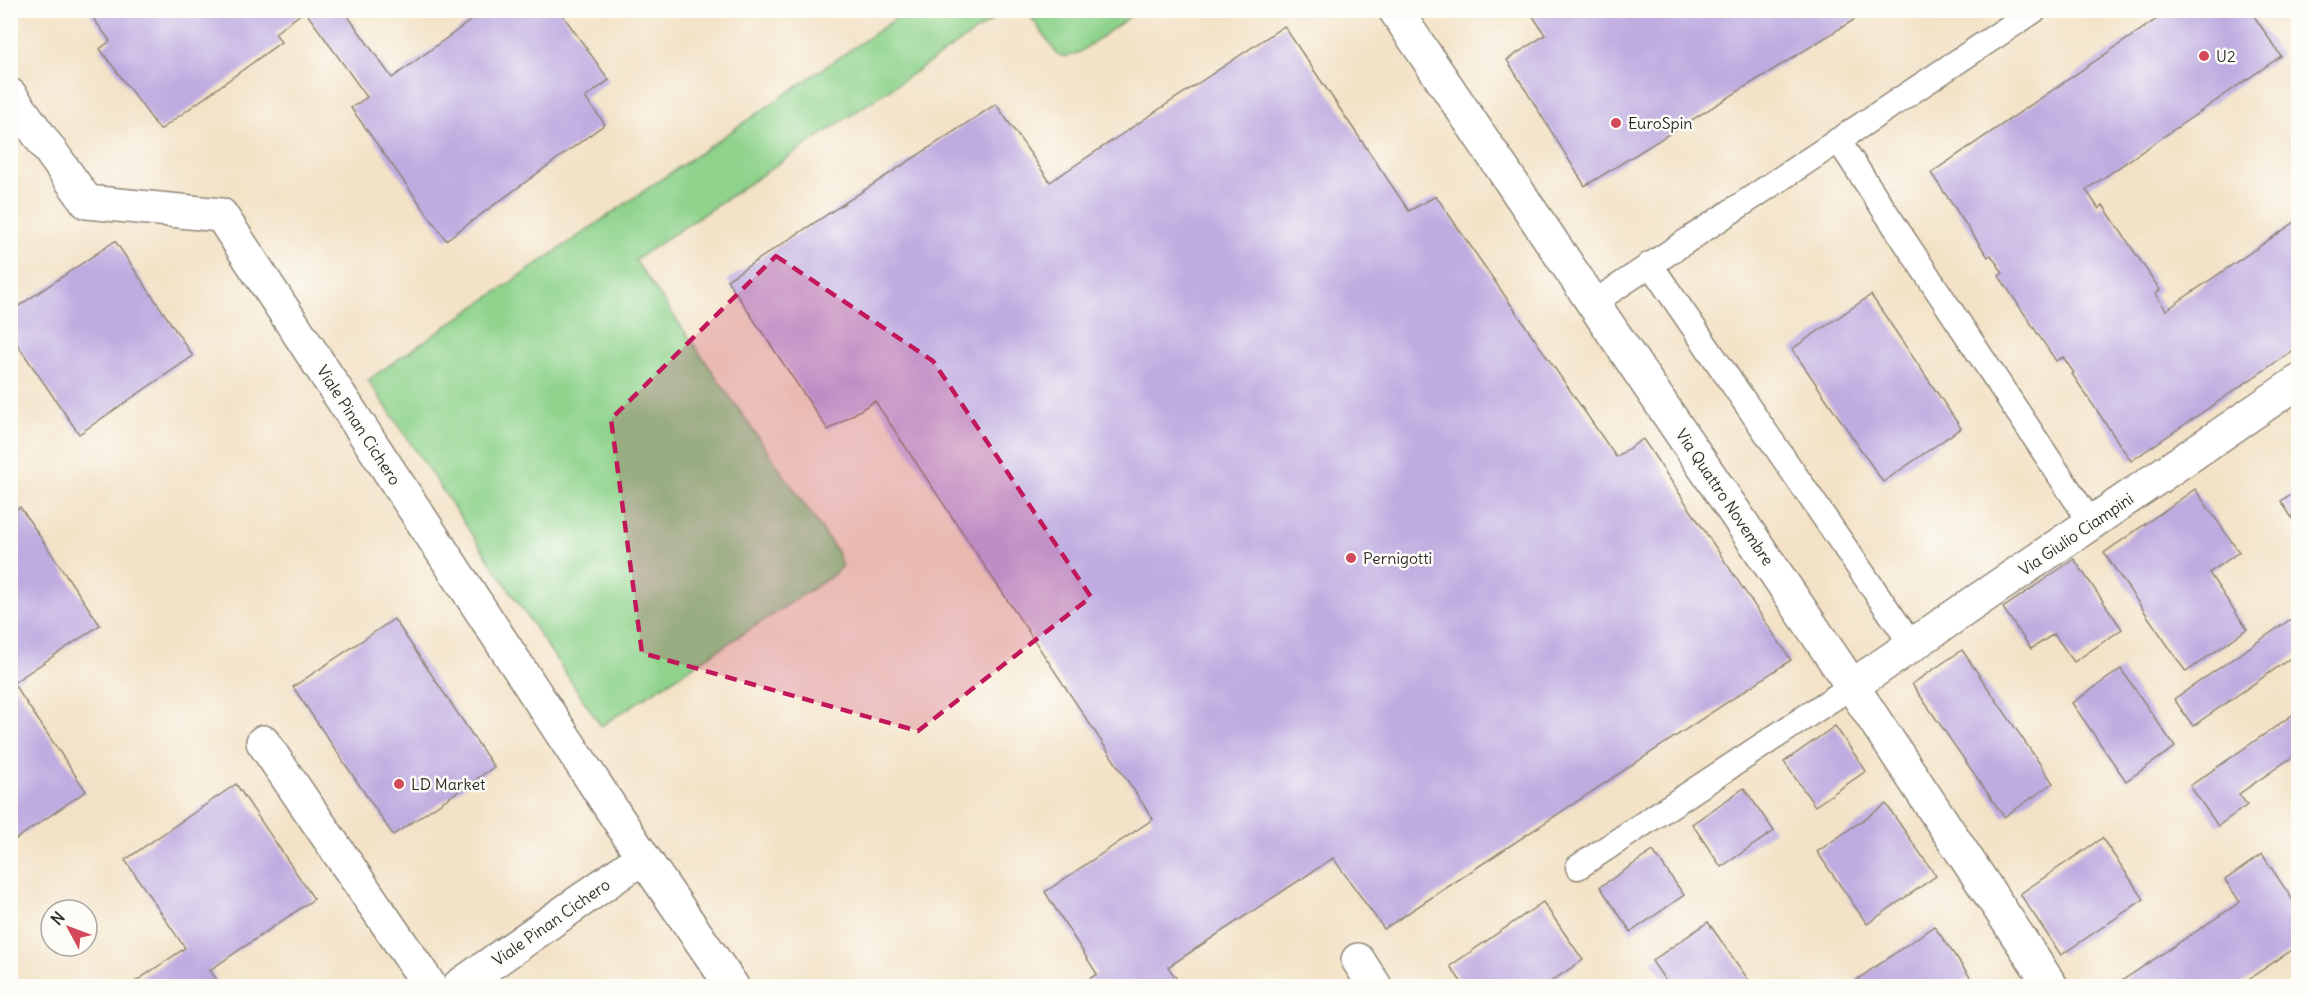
<svg xmlns="http://www.w3.org/2000/svg" width="2309" height="997" font-family="Delius,sans-serif">
	<style>
		.green { fill: #8fd38c; stroke: #5d7f5c; stroke-width: 1.5 }
		.building { fill: #beabe0 }
		.lines { fill: none; stroke-linecap: round; stroke-linejoin: round }
		.lane-casing { stroke: #8f8678; stroke-width: 27 }
		.street-casing { stroke: #8f8678; stroke-width: 36 }
		.lane { stroke: #fff; stroke-width: 24 }
		.street { stroke: #fff; stroke-width: 33 }
		.marked { fill: #c2185b; fill-opacity: 0.2; stroke: #c2185b; stroke-width: 4.5; stroke-dasharray: 12 8; stroke-linejoin: round }
		.poi-dot { fill: #d1495b; stroke: #fdfcf7; stroke-width: 2 }
		.labels { text-anchor: middle; stroke-width: 5; stroke-linejoin: round; paint-order: stroke }
		.poi-label { font-size: 16px; fill: #2b2b2b; stroke: #fdfcf7; text-anchor: start }
		.street-label { font-size: 16px; fill: #2b2b2b; stroke: #fdfcf7 }
	</style>
	<rect width="100%" height="100%" fill="#fdfcf7"/>
	<filter id="ink" filterUnits="userSpaceOnUse"><feTurbulence type="fractalNoise" baseFrequency=".0167" numOctaves="2"/><feDisplacementMap in="SourceGraphic" scale="12" xChannelSelector="R" yChannelSelector="G"/><feConvolveMatrix kernelMatrix="1 2 1 2 8 2 1 2 1" color-interpolation-filters="sRGB"/></filter>
	<filter id="wash" filterUnits="userSpaceOnUse"><feTurbulence type="fractalNoise" baseFrequency=".008" numOctaves="4" result="noise"/><feDisplacementMap in="SourceGraphic" scale="24" xChannelSelector="R" yChannelSelector="G"/><feGaussianBlur stdDeviation="1.35" result="paint"/><feColorMatrix in="noise" values="0 0 0 0 0 0 0 0 0 0 0 0 0 0 0 0 0 1.4 0 .05"/><feComposite in="paint" operator="in"/></filter>
	<g filter="url(#wash)">
		<rect width="100%" height="100%" fill="#f3e2c6"/>
		<path class="green" d="M907,11H1006L635,260L836,550L842,566L832,576L601,726L368,380Z
			M1027,11H1138L1078,53L1065,57L1057,54Z"/>
		<g id="blocks">
			<path class="building" d="M96,10H354L347,15L392,78L485,10H559L609,80L585,98L605,124L446,240L351,108L367,97L305,11L275,33L281,42L160,130L100,49L110,41L90,14Z
				M1529,10H1863L1865,13L1585,186L1507,60L1545,35Z
				M2170,10H2250L2281,56L2086,190L2099,209L2103,205L2160,290L2155,294L2166,310L2298,220V347L2131,461L2072,374L2074,373L2063,357L2056,361L1999,276L2003,273L1991,255L1988,257L1931,173Z
				M1284,26L1409,211L1436,196L1616,457L1643,439L1791,660L1384,929L1333,858L1168,967L1182,986H1078L1097,974L1045,892L1153,819L875,401L828,430L727,280L996,104L1050,182Z
				M115,241L193,356L79,434L10,334V312Z
				M1871,295L1961,428L1883,482L1792,349Z
				M2195,489L2239,552L2209,573L2247,629L2186,672L2104,553Z
				M2298,489V527L2281,501Z
				M20,507L100,625L13,683L86,791L10,843V514Z
				M2074,559L2122,629L2074,662L2054,634L2031,649L2003,608Z
				M394,619L494,767L393,835L293,687Z
				M2291,619L2298,630V653L2193,726L2174,699Z
				M1962,650L2053,783L2004,817L1912,684Z
				M2121,669L2175,747L2126,781L2072,703Z
				M2298,711V753L2239,794L2247,805L2218,826L2190,786Z
				M1835,726L1866,771L1815,806L1784,762Z
				M236,784L314,899L210,970L221,986H129L185,948L125,860Z
				M1744,788L1774,831L1721,867L1692,824Z
				M1886,804L1936,876L1867,924L1817,852Z
				M2102,838L2144,899L2061,955L2020,894Z
				M1653,851L1684,895L1631,932L1600,887Z
				M2262,854L2298,908V946L2238,986H2114L2240,902L2225,880Z
				M1543,902L1583,960L1544,986H1464L1450,966Z
				M1708,922L1752,985L1750,986H1669L1652,961Z
				M1934,926L1970,977L1956,986H1848Z"/>
		</g>
	</g>
	<g filter="url(#ink)">
		<use href="#blocks" fill-opacity="0" stroke="#8f8678" stroke-width="1.5"/>
		<g class="lines">
			<defs>
				<path id="lane" d="M1838,140L2091,523
					M1650,264L1912,645
					M1593,303L2035,10
					M1578,867L1852,686"/>
				<path id="street" d="M1395,10L1852,686L2051,986
					M10,95L87,202L221,215L643,857L732,986
					M1852,686L2298,382
					M263,742L430,986
					M1358,960L1375,986
					M459,986L643,857"/>
			</defs>
			<use href="#lane" class="lane-casing"/>
			<use href="#street" class="street-casing"/>
			<use href="#lane" class="lane"/>
			<use href="#street" class="street"/>
		</g>
	</g>
	<path class="marked" d="M776,256L933,361L1091,597L918,731L642,653L611,419Z"/>
	<g class="poi-dot">
		<circle cx="2204" cy="56" r="6"/>
		<circle cx="1616" cy="123" r="6"/>
		<circle cx="1351" cy="558" r="6"/>
		<circle cx="399" cy="784" r="6"/>
	</g>
	<g class="labels">
		<g class="poi-label">
			<text x="2216" y="62">U2</text>
			<text x="1628" y="129">EuroSpin</text>
			<text x="1363" y="564">Pernigotti</text>
			<text x="411" y="790">LD Market</text>
		</g>
		<g class="street-label">
			<text transform="translate(359 425) rotate(57)" y="6">Viale Pinan Cichero</text>
			<text transform="translate(1725 497) rotate(56)" y="6">Via Quattro Novembre</text>
			<text transform="translate(2076 534) rotate(-34)" y="6">Via Giulio Ciampini</text>
			<text transform="translate(551 922) rotate(-35)" y="6">Viale Pinan Cichero</text>
		</g>
	</g>
	<rect width="2309" height="997" fill="none" stroke="#fdfcf7" stroke-width="36"/>
	<g transform="translate(69 928) rotate(311)"><circle r="28" fill="#fdfcf7" stroke="#a9a8a5" stroke-width="1.5"/>
	<path d="M0-4.5L10 22L0 15L-10 22Z" fill="#d1495b"/>
	<text y="-9" font-size="16" font-weight="bold" text-anchor="middle" fill="#2b2b2b">N</text>
	</g>
</svg>
